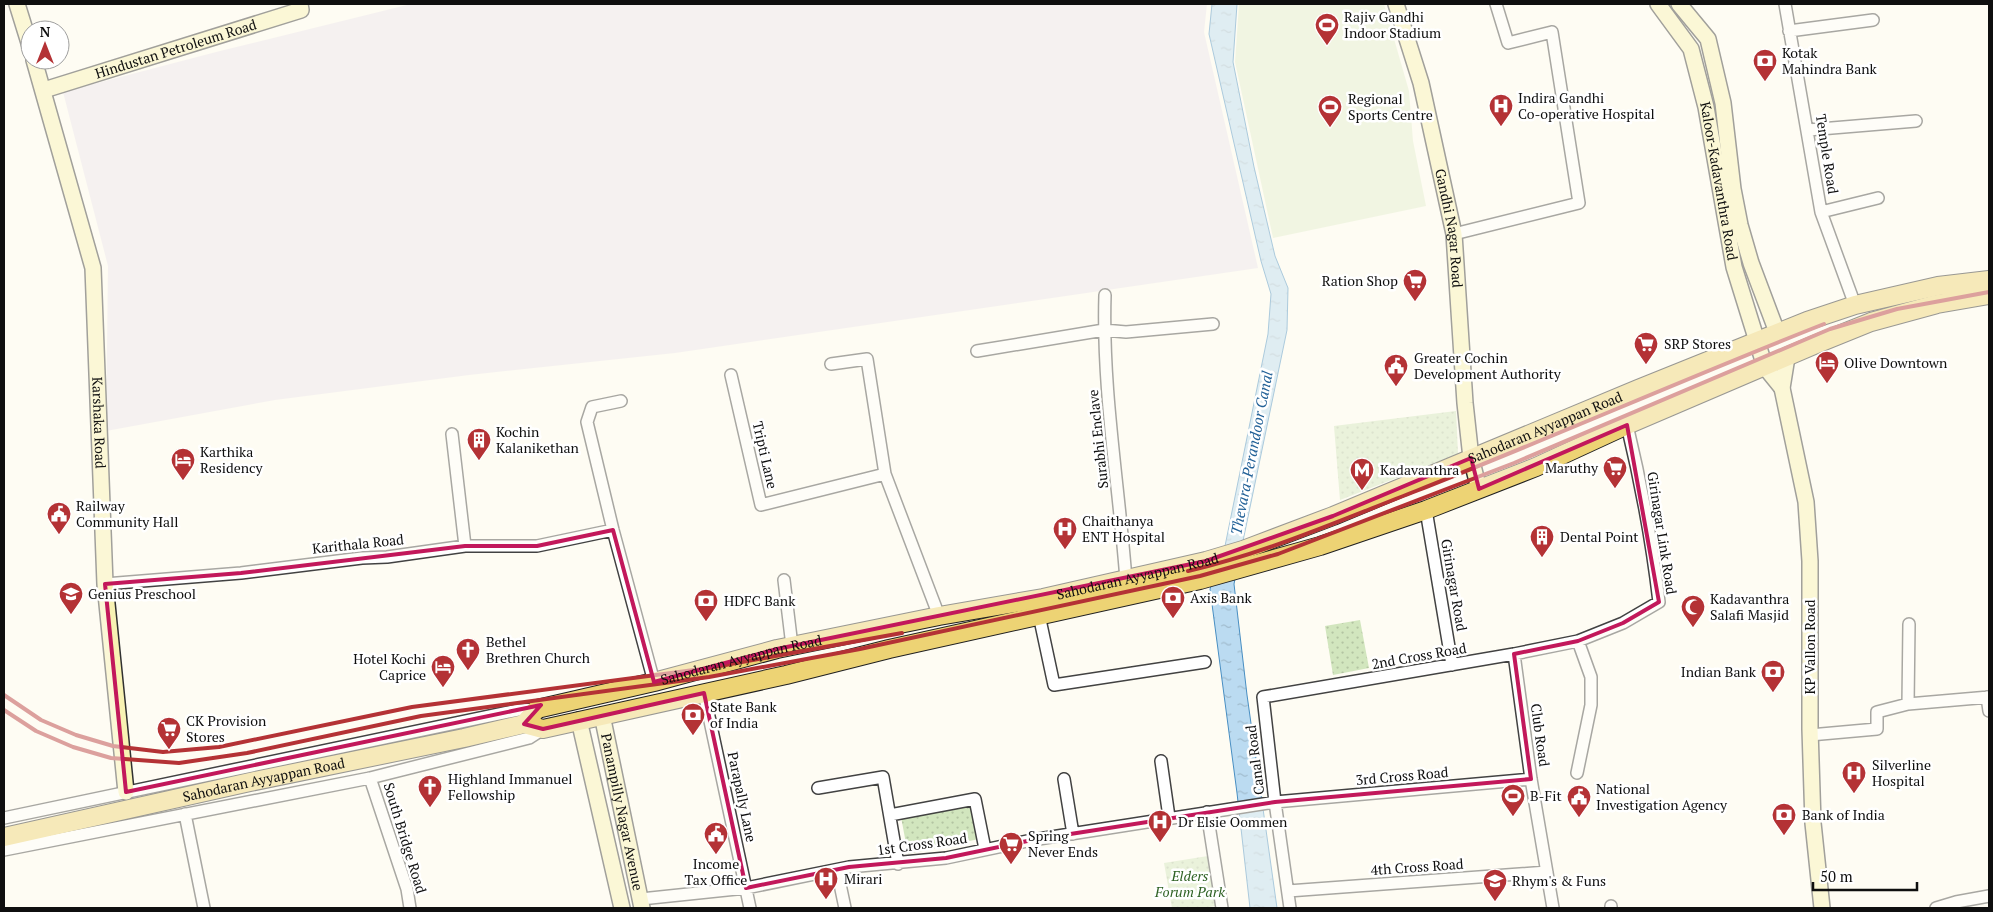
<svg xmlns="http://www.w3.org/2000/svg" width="1993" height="912" font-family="'PT Serif',serif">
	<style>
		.industrial { fill: #ece5ed }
		.grass { fill: url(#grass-dots) }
		.pitch { fill: #e3eecf }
		.water { fill: url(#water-ripples); stroke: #488ec2 }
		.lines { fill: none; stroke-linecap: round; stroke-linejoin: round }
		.street-casing { stroke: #424242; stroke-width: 14 }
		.secondary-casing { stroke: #313131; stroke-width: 18 }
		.primary-casing { stroke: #202020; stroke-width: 20 }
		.street { stroke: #fff; stroke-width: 11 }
		.secondary { stroke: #f8f2b3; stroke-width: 15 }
		.primary { stroke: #edd374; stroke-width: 18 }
		.rail { stroke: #b43235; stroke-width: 4 }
		.marked { fill: none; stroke: #c2185b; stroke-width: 4; stroke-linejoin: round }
		.labels { text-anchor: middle; stroke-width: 5; stroke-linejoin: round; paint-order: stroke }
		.poi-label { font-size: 14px; fill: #0f0f0f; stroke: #fff; text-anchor: start }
		.street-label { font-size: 14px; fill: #0f0f0f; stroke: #fff }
		.park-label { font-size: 14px; font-style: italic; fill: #2f6224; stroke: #fff }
		.water-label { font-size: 15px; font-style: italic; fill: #226197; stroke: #fff }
	</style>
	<defs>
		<pattern id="grass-dots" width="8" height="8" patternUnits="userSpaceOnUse" patternTransform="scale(1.25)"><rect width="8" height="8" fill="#d2e6be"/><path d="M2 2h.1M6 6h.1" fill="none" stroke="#b3c4a2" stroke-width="1.8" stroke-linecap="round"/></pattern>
		<pattern id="water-ripples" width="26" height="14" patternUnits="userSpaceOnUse" patternTransform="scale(1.25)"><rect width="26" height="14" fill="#bbdbf1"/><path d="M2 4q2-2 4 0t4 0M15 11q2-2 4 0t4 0" fill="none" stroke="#a0bbcd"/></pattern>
	</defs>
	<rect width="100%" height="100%" fill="#fefcf3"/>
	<path class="industrial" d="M411,4H1207L1204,32L1258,268L675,353L469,375L275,400L106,431L108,266L63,92L220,51Z"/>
	<path class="grass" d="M1456,411L1458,454L1340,500L1334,426Z
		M1360,620L1369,668L1333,675L1325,626Z
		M972,803L979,839L908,854L901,817Z
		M1208,856L1216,906L1202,908H1172L1164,863Z"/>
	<path class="pitch" d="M1239,4H1384L1409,91L1413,141L1426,206L1273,238L1235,62Z"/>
	<path class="water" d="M1212,4H1237L1233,62L1254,167L1275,256L1288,288L1287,330L1234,584L1247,695L1277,908H1250L1237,793L1210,589L1224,551L1268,334L1271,294L1261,261L1209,34Z"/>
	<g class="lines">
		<defs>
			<path id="street" d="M1785,4L1821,212L1855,305
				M1789,31L1873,20
				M1808,130L1916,121
				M1821,212L1878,198
				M1454,234L1579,203L1552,32L1508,43L1496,4
				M1105,295C1102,390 1119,485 1126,580
				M977,351L1104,330L1126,332L1213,324
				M831,364L867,359L885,474L939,616
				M731,375L761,505L885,474
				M621,401L592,407L587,422L613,530L654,682
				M452,434L465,546
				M1426,510L1452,665
				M784,580L792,646
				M105,584L241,573L362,558L387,557L465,546H537L613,530
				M1039,615L1054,685L1205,662
				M1514,654L1531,779L1553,908
				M704,693L750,908
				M1987,697L1989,711
				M1908,704L1909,624
				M1810,735L1877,729V712L1908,704L1989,697
				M1161,761L1169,817
				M1577,773L1591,705V677L1578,641
				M370,778L407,889L410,908
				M1064,779L1073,834
				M818,788L883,777L898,864
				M1207,812L1222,908
				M185,814L204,908
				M890,815L975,799L985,849
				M4,818L518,710L537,709
				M4,850L370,778L529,738L543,729
				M837,870L845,908
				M1288,891L1547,872
				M641,899L746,888L849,867L946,858L1032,840L1275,802L1531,779
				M1611,906V908
				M1290,908L1275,802L1263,697L1514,654L1578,641L1623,623L1659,602C1652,542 1641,483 1627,425
				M1936,908L1956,902L1989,896"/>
			<g id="secondary">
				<path d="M17,4L30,46"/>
				<path id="s1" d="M1396,4L1421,83L1454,234L1465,403L1471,458L1479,489"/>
				<path id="s2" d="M1658,4L1691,49L1706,107L1734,267L1765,367L1782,388"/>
				<path d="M1679,4L1708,39L1723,103L1733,189L1740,225L1751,263L1777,332"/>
				<path id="s3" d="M34,60L93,268L105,584L126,792"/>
				<path id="s4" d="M44,90L301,10L300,4"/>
				<path d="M1787,357L1782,388L1806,502L1810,561V729L1813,823L1822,908"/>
				<path id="s5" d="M602,715L642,908"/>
				<path d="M579,720L622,908"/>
			</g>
			<g id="primary">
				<path id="s6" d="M524,724L537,709L654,682L777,649L939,616L1043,598L1206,561L1243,550L1333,516L1638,389L1807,321L1855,305L1938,286L1989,280"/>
				<path id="s7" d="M4,837L250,782L464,738L524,724L543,729L786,675L889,649L1200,580L1320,546L1426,510L1536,467L1627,425L1814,345L1871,322L1937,304L1989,295"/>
			</g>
		</defs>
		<use href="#street" class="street-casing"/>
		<use href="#secondary" class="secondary-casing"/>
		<use href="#primary" class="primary-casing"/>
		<use href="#street" class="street"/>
		<use href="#secondary" class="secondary"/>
		<use href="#primary" class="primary"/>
		<path class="rail" d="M1188,571C1266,553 1341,520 1416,491C1553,437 1687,378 1824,324
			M4,695L41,720L76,735L113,746L163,752L219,747L412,707L709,668L902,633
			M4,710L36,731L73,747L111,758L179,763L247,753L421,716L709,677L860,649L1200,576L1278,554L1514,463L1830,329L1897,309L1989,292"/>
	</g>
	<path d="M0 0H1993V912H0ZM1627,425L1659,602L1623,623L1578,641L1514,654L1531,779L1275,802L1032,840L946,858L849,867L746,888L704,693L543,729L524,724L541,705L126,792L105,584L241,573L465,546H537L613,530L654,682L777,649L1206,561L1333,516L1471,458L1479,489Z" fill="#fefcf3" fill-opacity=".55" fill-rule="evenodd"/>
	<path class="marked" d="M1627,425L1659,602L1623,623L1578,641L1514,654L1531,779L1275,802L1032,840L946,858L849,867L746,888L704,693L543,729L524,724L541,705L126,792L105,584L241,573L465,546H537L613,530L654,682L777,649L1206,561L1333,516L1471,458L1479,489Z"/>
	<defs>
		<symbol id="stadium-pin" viewBox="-11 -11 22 30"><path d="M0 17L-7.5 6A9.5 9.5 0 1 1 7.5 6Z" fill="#b43235" stroke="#fff"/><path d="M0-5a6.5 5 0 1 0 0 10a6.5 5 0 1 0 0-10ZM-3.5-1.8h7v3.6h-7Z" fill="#fff"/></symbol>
		<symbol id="bank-pin" viewBox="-11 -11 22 30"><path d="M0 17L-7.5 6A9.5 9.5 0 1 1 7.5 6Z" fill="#b43235" stroke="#fff"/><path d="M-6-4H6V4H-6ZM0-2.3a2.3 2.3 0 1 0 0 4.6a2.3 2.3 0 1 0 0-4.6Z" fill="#fff"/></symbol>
		<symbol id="hospital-pin" viewBox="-11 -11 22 30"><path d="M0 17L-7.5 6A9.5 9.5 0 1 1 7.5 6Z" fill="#b43235" stroke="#fff"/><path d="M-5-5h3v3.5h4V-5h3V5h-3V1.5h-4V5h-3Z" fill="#fff"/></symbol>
		<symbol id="supermarket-pin" viewBox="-11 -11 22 30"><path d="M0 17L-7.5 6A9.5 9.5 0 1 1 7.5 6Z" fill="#b43235" stroke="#fff"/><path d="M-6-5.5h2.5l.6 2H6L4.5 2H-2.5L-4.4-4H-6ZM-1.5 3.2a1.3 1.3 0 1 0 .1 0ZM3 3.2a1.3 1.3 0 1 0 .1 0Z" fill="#fff"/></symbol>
		<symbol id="hotel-pin" viewBox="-11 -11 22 30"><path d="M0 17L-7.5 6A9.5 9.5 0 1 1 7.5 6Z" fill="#b43235" stroke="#fff"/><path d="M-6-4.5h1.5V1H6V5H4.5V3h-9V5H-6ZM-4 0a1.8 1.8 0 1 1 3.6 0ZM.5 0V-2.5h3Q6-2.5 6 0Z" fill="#fff"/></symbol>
		<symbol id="civic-pin" viewBox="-11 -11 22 30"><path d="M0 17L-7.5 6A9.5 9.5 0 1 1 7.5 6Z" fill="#b43235" stroke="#fff"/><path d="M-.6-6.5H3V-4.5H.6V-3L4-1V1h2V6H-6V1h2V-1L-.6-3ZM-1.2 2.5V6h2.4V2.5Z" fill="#fff"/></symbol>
		<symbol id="building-pin" viewBox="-11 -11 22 30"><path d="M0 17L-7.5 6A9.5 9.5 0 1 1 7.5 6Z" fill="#b43235" stroke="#fff"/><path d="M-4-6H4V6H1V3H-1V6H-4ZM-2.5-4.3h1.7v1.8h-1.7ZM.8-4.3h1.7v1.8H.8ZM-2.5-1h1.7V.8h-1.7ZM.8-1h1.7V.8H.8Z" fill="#fff"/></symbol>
		<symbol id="metro-pin" viewBox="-11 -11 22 30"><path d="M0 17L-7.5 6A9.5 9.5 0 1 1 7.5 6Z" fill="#b43235" stroke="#fff"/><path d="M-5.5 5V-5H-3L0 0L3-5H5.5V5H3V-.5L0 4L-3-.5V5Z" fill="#fff"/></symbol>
		<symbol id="school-pin" viewBox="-11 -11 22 30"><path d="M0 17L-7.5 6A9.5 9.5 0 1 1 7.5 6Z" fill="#b43235" stroke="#fff"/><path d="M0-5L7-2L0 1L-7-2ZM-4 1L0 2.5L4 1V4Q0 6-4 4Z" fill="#fff"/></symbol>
		<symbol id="mosque-pin" viewBox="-11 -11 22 30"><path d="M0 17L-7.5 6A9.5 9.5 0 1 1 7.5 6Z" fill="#b43235" stroke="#fff"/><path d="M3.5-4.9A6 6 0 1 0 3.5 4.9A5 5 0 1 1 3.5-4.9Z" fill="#fff"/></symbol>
		<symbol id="church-pin" viewBox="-11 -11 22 30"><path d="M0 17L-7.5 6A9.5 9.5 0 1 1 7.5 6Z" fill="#b43235" stroke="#fff"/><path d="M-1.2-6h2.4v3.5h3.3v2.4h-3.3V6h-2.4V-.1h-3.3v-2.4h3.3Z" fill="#fff"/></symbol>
	</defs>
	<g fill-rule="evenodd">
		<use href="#stadium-pin" x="1313" y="11" width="28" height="38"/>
		<use href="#bank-pin" x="1751" y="47" width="28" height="38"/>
		<use href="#hospital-pin" x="1487" y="92" width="28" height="38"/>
		<use href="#stadium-pin" x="1316" y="93" width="28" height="38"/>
		<use href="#supermarket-pin" x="1401" y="267" width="28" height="38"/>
		<use href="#supermarket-pin" x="1632" y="330" width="28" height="38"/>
		<use href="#hotel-pin" x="1813" y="349" width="28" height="38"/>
		<use href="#civic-pin" x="1382" y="352" width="28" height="38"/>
		<use href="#building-pin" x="465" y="426" width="28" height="38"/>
		<use href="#hotel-pin" x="169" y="446" width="28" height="38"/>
		<use href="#supermarket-pin" x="1601" y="454" width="28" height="38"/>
		<use href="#metro-pin" x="1348" y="456" width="28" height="38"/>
		<use href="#civic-pin" x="45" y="500" width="28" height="38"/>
		<use href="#hospital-pin" x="1051" y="515" width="28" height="38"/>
		<use href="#building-pin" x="1528" y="523" width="28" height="38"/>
		<use href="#school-pin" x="57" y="580" width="28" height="38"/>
		<use href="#bank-pin" x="1159" y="584" width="28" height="38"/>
		<use href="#bank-pin" x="692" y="587" width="28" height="38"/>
		<use href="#mosque-pin" x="1679" y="593" width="28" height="38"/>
		<use href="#church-pin" x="454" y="636" width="28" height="38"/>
		<use href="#hotel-pin" x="429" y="653" width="28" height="38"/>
		<use href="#bank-pin" x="1759" y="658" width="28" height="38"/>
		<use href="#bank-pin" x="679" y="701" width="28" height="38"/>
		<use href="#supermarket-pin" x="155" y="715" width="28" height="38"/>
		<use href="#hospital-pin" x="1840" y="759" width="28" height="38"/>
		<use href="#church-pin" x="416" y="773" width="28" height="38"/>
		<use href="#stadium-pin" x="1499" y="782" width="28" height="38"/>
		<use href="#civic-pin" x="1565" y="783" width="28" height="38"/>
		<use href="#bank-pin" x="1770" y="801" width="28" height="38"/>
		<use href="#hospital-pin" x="1146" y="808" width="28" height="38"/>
		<use href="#civic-pin" x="702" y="820" width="28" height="38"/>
		<use href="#supermarket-pin" x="997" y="830" width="28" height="38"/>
		<use href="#hospital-pin" x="812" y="865" width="28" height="38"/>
		<use href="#school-pin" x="1481" y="867" width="28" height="38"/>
	</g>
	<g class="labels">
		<g class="poi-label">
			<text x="1344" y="22">Rajiv Gandhi<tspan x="1344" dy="16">Indoor Stadium</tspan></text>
			<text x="1782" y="58">Kotak<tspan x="1782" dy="16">Mahindra Bank</tspan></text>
			<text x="1518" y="103">Indira Gandhi<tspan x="1518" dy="16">Co-operative Hospital</tspan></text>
			<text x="1348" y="104">Regional<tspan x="1348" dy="16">Sports Centre</tspan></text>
			<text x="1398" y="286" text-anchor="end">Ration Shop</text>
			<text x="1664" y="349">SRP Stores</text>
			<text x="1414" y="363">Greater Cochin<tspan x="1414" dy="16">Development Authority</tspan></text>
			<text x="1844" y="368">Olive Downtown</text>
			<text x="496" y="437">Kochin<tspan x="496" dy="16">Kalanikethan</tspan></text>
			<text x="200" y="457">Karthika<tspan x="200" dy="16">Residency</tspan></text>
			<text x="1598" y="473" text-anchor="end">Maruthy</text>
			<text x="1380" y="475">Kadavanthra</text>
			<text x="76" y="511">Railway<tspan x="76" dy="16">Community Hall</tspan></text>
			<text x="1082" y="526">Chaithanya<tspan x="1082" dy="16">ENT Hospital</tspan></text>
			<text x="1560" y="542">Dental Point</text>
			<text x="88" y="599">Genius Preschool</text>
			<text x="1190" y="603">Axis Bank</text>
			<text x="1710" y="604">Kadavanthra<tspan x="1710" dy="16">Salafi Masjid</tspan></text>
			<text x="724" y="606">HDFC Bank</text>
			<text x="486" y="647">Bethel<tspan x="486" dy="16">Brethren Church</tspan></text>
			<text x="426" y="664" text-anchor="end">Hotel Kochi<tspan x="426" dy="16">Caprice</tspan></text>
			<text x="1756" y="677" text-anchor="end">Indian Bank</text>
			<text x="710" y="712">State Bank<tspan x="710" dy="16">of India</tspan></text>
			<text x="186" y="726">CK Provision<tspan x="186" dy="16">Stores</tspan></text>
			<text x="1872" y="770">Silverline<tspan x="1872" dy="16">Hospital</tspan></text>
			<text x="448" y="784">Highland Immanuel<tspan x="448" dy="16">Fellowship</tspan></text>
			<text x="1596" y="794">National<tspan x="1596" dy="16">Investigation Agency</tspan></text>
			<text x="1530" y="801">B-Fit</text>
			<text x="1802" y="820">Bank of India</text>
			<text x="1178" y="827">Dr Elsie Oommen</text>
			<text x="1028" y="841">Spring<tspan x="1028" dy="16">Never Ends</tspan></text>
			<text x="716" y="869" text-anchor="middle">Income<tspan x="716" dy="16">Tax Office</tspan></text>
			<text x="844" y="884">Mirari</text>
			<text x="1512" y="886">Rhym's &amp; Funs</text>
		</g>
		<g class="street-label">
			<text dy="5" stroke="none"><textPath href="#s4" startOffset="138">Hindustan Petroleum Road</textPath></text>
			<text transform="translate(1827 154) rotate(81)" y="5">Temple Road</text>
			<text dy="5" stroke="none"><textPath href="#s2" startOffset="191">Kaloor-Kadavanthra Road</textPath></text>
			<text dy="5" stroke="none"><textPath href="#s1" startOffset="231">Gandhi Nagar Road</textPath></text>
			<text dy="5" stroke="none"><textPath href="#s3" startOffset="371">Karshaka Road</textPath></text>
			<text dy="5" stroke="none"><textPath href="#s6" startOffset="1070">Sahodaran Ayyappan Road</textPath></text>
			<text transform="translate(1098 439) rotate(-96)" y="5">Surabhi Enclave</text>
			<text transform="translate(765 455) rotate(77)" y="5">Tripti Lane</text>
			<text transform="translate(1662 533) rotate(81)" y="5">Girinagar Link Road</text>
			<text transform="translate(358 544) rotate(-6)" y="5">Karithala Road</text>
			<text dy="5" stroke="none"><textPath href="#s6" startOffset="635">Sahodaran Ayyappan Road</textPath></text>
			<text transform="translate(1454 585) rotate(80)" y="5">Girinagar Road</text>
			<text transform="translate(1810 647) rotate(-90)" y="5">KP Vallon Road</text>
			<text transform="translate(1419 656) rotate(-10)" y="5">2nd Cross Road</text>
			<text dy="5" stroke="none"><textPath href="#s6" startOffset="230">Sahodaran Ayyappan Road</textPath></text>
			<text transform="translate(1540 735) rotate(82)" y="5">Club Road</text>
			<text transform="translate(1255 760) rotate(-97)" y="5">Canal Road</text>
			<text transform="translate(1402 776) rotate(-5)" y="5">3rd Cross Road</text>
			<text dy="5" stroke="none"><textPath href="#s7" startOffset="266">Sahodaran Ayyappan Road</textPath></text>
			<text transform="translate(742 797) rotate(78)" y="5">Parapally Lane</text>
			<text dy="5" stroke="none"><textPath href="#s5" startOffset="99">Panampilly Nagar Avenue</textPath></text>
			<text transform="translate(405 838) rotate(73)" y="5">South Bridge Road</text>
			<text transform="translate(922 844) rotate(-8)" y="5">1st Cross Road</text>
			<text transform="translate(1417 867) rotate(-4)" y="5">4th Cross Road</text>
		</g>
		<g class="park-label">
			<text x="1190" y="881">Elders<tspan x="1190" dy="16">Forum Park</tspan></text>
		</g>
		<g class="water-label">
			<text transform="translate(1252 453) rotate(-79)" y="5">Thevara-Perandoor Canal</text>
		</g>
	</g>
	<rect width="1993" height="912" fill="none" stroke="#0f0f0f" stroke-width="10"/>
	<g transform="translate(45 45)"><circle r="24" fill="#ffffff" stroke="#9f9f9f"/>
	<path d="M0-4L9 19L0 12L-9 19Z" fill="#b43235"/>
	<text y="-8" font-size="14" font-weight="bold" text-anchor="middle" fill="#0f0f0f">N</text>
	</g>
	<path d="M1813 882v8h104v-8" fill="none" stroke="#0f0f0f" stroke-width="2.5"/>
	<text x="1820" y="882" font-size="15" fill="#0f0f0f" stroke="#ffffff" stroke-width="4" paint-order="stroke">50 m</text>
</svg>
